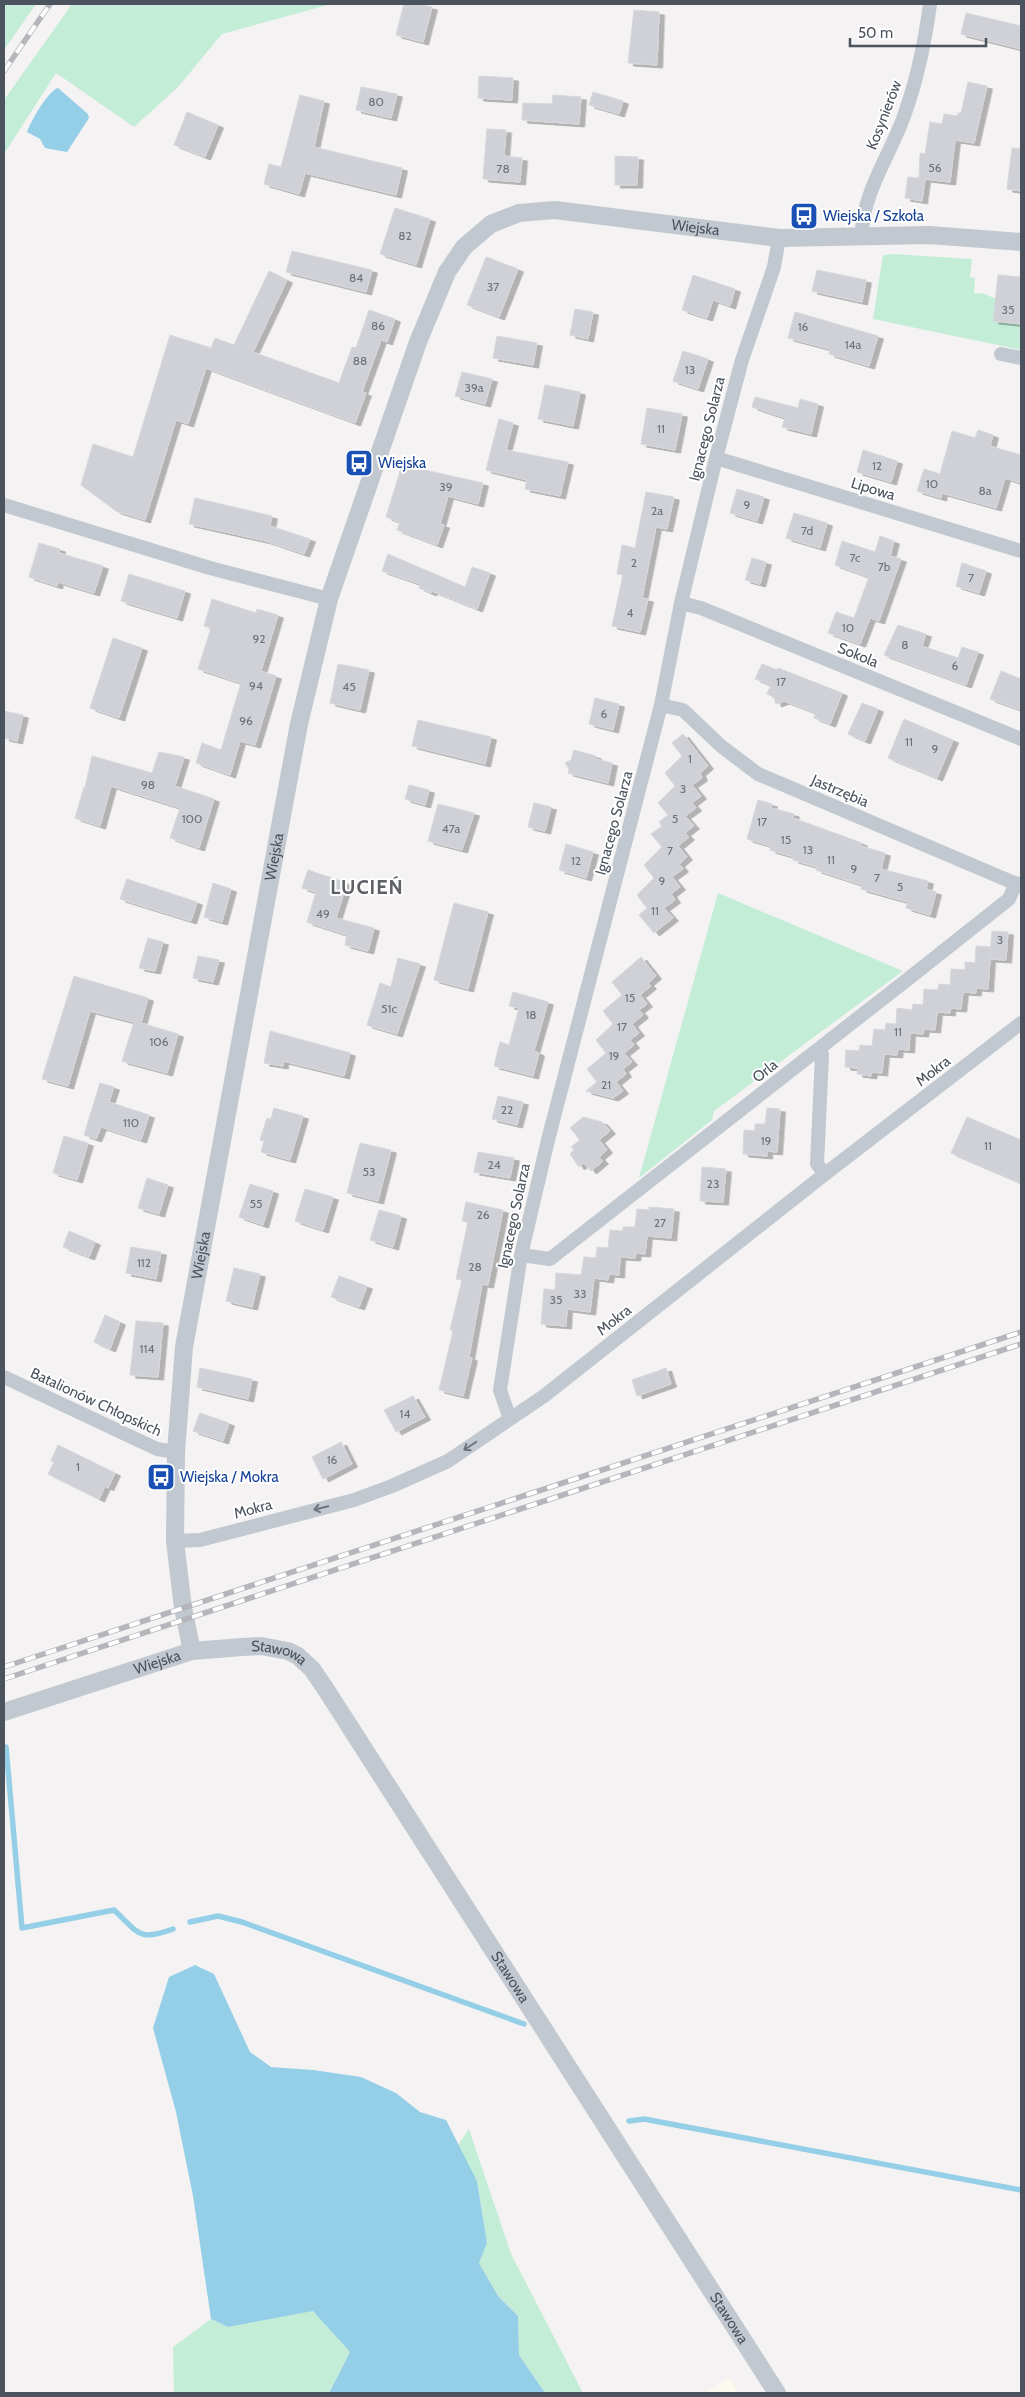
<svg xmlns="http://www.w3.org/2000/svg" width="1025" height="2397" font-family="Cabin,sans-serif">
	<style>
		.commercial { fill: #fcf9ee }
		.green { fill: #c4edd7 }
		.water { fill: #95cfe7 }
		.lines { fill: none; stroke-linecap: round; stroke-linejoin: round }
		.stream { stroke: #95cfe7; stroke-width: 5.5 }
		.building { fill: #cfd1d6; stroke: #d6d7dc; filter: url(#shadow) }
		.minor { stroke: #c1c8cf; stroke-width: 14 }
		.tertiary { stroke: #c1c8cf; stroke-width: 18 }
		.rail-casing { stroke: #b4b6bb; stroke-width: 5.5 }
		.rail { stroke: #fff; stroke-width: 4; stroke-dasharray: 11; stroke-linecap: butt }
		.oneway { stroke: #6e7680 }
		.labels { text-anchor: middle; stroke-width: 4; stroke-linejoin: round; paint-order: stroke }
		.number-label { font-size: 12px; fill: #6c727c }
		.street-label { font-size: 15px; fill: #4b535e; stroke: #fff }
		.transit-label { font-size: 15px; fill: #164399; stroke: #fff; text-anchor: start }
		.district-label { font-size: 20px; font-weight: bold; letter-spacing: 1px; fill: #5e6166; stroke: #fff }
	</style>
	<defs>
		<filter id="shadow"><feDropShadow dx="5.5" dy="3" stdDeviation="0" flood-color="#0004"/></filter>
	</defs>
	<rect width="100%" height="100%" fill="#f4f2f2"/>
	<path class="commercial" d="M729,2378L739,2393H704Z"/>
	<path class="green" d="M4,4H36L4,50Z
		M72,4H331L222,34L178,87L134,127L56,73L4,154V100Z
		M893,254L972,259L970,277L975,278L974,293L985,294L996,299L994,321L1021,324V350L873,319L883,255Z
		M718,893L903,971L714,1111L712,1120L639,1178Z
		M469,2129L511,2254L583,2393H545L519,2355L518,2316L498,2296L479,2263L487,2243L477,2181L458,2145Z
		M313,2310L350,2352L329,2393H174L173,2347L211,2319L228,2327Z"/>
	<path class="water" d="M58,88L88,114L89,118L67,152L45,148L40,139L27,132C31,121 48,91 58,88Z
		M195,1965L214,1974L250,2052L271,2067L313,2070L361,2077L396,2093L420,2112L446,2120L477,2181L487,2243L479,2263L498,2296L518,2316L519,2355L545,2393H329L350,2352L313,2311L228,2327L211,2319L193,2196L176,2112L153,2028L169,1977Z"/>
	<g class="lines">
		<path class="stream" d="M6,1747L22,1928L114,1910C139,1933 138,1942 173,1929
			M190,1922L218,1916L242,1922L524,2024
			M629,2121L644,2119L1021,2190"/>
	</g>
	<path class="building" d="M404,4H418L432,7L423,42L396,35Z
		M634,10L659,12L657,65L628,63Z
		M966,13L1021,26V49L961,34Z
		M479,76L513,78L512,100L478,98Z
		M968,82L987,86L974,143L955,140L950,182L925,179L922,201L905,198L908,177L919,178L920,153L925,154L930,122L942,124L944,114L958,116V113H961Z
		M361,87L397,94L391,118L356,110Z
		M593,92L623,101L619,114L589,105Z
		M300,95L324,101L314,147L402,168L396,195L305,173L299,194L264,184L269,164L281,167Z
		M553,95L581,97L579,124L522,120L523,103L552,104Z
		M187,112L218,125L205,157L174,145Z
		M487,129L506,130L504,156L522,158L520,182L483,179Z
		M1012,148L1021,149V191L1007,189Z
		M615,156L638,157L637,185H615Z
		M395,208L430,219L416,265L380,254Z
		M292,251L372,270L366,292L286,272Z
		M486,257L518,269L499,317L467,305Z
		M817,270L866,280L862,302L812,291Z
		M269,271L287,280L253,352L339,383L352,347L356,348L369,310L395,319L387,342L381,340L362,392L366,393L355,423L206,368L188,424L176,420L145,520L116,511L81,485L93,444L133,457L170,335L211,348L215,338L234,345Z
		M693,275L735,289L730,306L713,300L707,318L682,310Z
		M998,275L1021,277V324L993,321Z
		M575,309L593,312L588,339L570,335Z
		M795,312L878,336L869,366L829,354L830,349L788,338Z
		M497,336L537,343L533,365L493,358Z
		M683,351L708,359L698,389L673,381Z
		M462,372L492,379L485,404L455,396Z
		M545,385L580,392L573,426L538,419Z
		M755,397L798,408L800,399L818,404L811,434L782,427L785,418L752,407Z
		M647,408L682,414L675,450L641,444Z
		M499,419L513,423L506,450L568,462L560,496L525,489L527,480L486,470Z
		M978,430L993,435L990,446L1021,455V483L1005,478L996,508L942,493L941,498L917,491L924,469L940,474L952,431L975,438Z
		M863,450L897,461L891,482L857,472Z
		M402,465L483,483L478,504L448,496L440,524L444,525L437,545L397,530L400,522L386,517Z
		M737,489L764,497L757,521L730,513Z
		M646,492L674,497L667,529L656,527L642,598L648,599L640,632L612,626L623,575L617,574L622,545L635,548Z
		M195,498L272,516L270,526L310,539L304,554L266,541L189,524Z
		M794,513L827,523L820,548L786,538Z
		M880,536L894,541L890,556L901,559L879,621L870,618L860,644L828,633L836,612L854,618L869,577L835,565L842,541L875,552Z
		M39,543L60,549L59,553L103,566L94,593L58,582L57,586L29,577Z
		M388,554L465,587L472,567L490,573L477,609L432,591L431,593L419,588L420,584L382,571Z
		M752,558L766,562L760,584L745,580Z
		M962,563L986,571L979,593L956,586Z
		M129,574L185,591L177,618L121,601Z
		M212,599L256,613L257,609L278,615L261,671L276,676L255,745L240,741L230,775L196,763L202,743L221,750L241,683L198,669L211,628L204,626Z
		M898,625L926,634L922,646L958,658L962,647L978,652L966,685L884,655Z
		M113,638L142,648L119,718L90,708Z
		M338,664L369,670L360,710L330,703Z
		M762,664L777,670L778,668L842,693L830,724L814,718L816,713L784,701L776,704L774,697L767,694L771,685L755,679Z
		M1001,671L1021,679V710L990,699Z
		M595,698L619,704L613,730L589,724Z
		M862,703L878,709L865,741L848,734Z
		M4,711L23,715L17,741L4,738Z
		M904,719L953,740L937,778L888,758Z
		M418,720L491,737L485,764L412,746Z
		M683,734L708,766L700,773L702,778L692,785L701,796L692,803L696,808L685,816L694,826L685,833L689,837L678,846L687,857L679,864L683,869L672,877L680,887L671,894L675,900L664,908L673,918L654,933L639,915L647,908L637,895L654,878L644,865L662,847L651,834L662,826L659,822L668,815L658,803L675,786L665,773L682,756L672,743Z
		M574,750L596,756L595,759L612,763L608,783L568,773L569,769L565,763L571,760Z
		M159,752L184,757L175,786L214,799L199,848L170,838L180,808L111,786L100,826L75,818L84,787L85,788L92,756L152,773Z
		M409,785L429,790L425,805L405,799Z
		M758,800L772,804L771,808L794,814L793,818L862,843L861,846L885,853L881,869L928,881L926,889L936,892L930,915L906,908L908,902L861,889L862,885L816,870L817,867L793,860L794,857L770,850L771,846L747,839Z
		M534,803L551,807L545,831L528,827Z
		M438,804L474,813L462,850L428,841Z
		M566,844L593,852L586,878L559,870Z
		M308,870L347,883L336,918L374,928L368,951L345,945L347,935L307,922L316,892L302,888Z
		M127,879L197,902L191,921L120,899Z
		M213,883L231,889L222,922L204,917Z
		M454,903L488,912L468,989L434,980Z
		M992,931L1008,932L1006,960L990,959L988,989L976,988V993L963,992L961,1009L950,1008V1013L937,1012L935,1030L924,1029L923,1034L910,1033L909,1050L898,1049L897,1055L884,1054L882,1073L872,1072L871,1076L857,1074L858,1068L845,1067L846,1050L859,1051L860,1045L872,1046L874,1029L885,1030L886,1023L896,1024L897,1008L912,1010L913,1004L923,1005L924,989L938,990L939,984L950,985L951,969L965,970V962L975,963L976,946L991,947L990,956Z
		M148,938L163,942L155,971L139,968Z
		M198,956L219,960L213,982L193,978Z
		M641,957L656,976L648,983L651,986L640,995L647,1004L639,1010L643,1015L632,1024L639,1033L630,1040L634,1045L624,1053L632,1062L623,1069L626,1074L616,1082L623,1091L613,1098L586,1091L597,1082L587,1069L606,1053L596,1040L613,1024L603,1011L622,995L612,982Z
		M398,958L420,964L397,1034L367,1025L380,983L391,987Z
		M74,976L148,998L141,1023L178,1034L167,1073L122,1061L134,1022L90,1011L68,1086L42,1079Z
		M513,992L548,1002L534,1051L539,1053L533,1076L494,1066L500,1042L509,1045L519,1008L509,1006Z
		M270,1031L350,1053L344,1076L283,1061V1066L264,1063Z
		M100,1083L114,1087L109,1102L149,1115L141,1140L101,1127L96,1139L84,1135Z
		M498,1096L523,1102L517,1125L492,1119Z
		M274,1108L303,1116L290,1160L261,1152L264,1141L260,1140L267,1118L271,1119Z
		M767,1108L780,1109L777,1152L767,1151V1156L743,1154L744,1130L755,1131V1124H765Z
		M583,1117L602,1122L610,1131L599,1140L607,1150L599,1157L603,1161L591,1171L584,1163L579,1167L570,1154L574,1150L571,1147L580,1140L570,1128Z
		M967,1117L1021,1140V1183L951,1153Z
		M64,1136L88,1143L77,1180L53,1173Z
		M360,1143L391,1150L378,1201L347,1193Z
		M478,1152L514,1158L510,1178L474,1172Z
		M702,1167L726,1169L723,1202L700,1201Z
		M147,1178L168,1185L159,1214L138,1208Z
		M250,1184L273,1191L263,1225L239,1217Z
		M305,1189L333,1197L323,1230L295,1221Z
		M466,1202L503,1210L488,1285L482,1284L469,1357L472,1358L463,1396L439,1390L453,1331L450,1330L462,1280L456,1279L468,1222L462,1221Z
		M649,1207L674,1209L671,1238L647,1236L645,1254L636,1253L635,1258L620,1257L619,1275L609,1274L608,1280L594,1278L590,1312L567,1309L566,1326L541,1324L544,1289L555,1290L556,1273L581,1275L584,1257L596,1258L597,1247L608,1248L610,1230L623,1231V1227H635L637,1209L649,1210Z
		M379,1210L401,1216L393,1247L370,1240Z
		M69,1231L95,1242L89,1257L63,1247Z
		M131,1247L161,1252L156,1279L126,1273Z
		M234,1268L260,1274L252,1307L226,1301Z
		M339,1276L367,1286L359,1307L331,1297Z
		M105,1315L120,1322L110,1349L94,1342Z
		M136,1321L163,1323L158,1377L130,1375Z
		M200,1368L252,1379L248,1399L197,1387Z
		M666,1368L671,1384L637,1396L632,1380Z
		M413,1396L425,1417L396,1432L384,1410Z
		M200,1413L229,1423L223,1441L193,1431Z
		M341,1442L352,1464L323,1479L312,1457Z
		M58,1445L115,1473L108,1488L105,1486L99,1499L48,1474L54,1462L51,1461Z"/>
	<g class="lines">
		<path class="minor" d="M862,236C861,196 891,153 904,116C917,80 925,42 930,4
			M1001,354L1021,358
			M716,458L1021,551
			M4,505L210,568L329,599
			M681,603L701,608L1021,739
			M661,705L683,710L721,746L758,774L1021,886
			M819,1049L822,1055L817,1164L825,1174
			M521,1255L550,1259L908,979L1009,899L1016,883
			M4,1377L157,1449L176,1452
			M510,1419L500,1390L521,1255L548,1140L661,705L681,603L716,458L742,360L774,267L779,238
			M175,1541L200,1540L354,1500L392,1486L448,1461L544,1396L825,1174L1021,1023"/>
		<g class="tertiary">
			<path id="s1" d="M192,1651L183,1608L175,1541L176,1452L184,1347L283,810L299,724L329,599L418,342L447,272L464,247L491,224L519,213L555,210L779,238L929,235L1021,242"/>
			<path id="s2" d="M4,1712L192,1651L242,1647L261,1646L288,1651L298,1656L312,1669L325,1688L777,2393"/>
		</g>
		<defs>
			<path id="rail" d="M4,71L50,4
				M4,1667L1021,1332
				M4,1679L1021,1344"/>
		</defs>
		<use href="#rail" class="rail-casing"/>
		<use href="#rail" class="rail"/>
	</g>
	<defs><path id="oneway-shaft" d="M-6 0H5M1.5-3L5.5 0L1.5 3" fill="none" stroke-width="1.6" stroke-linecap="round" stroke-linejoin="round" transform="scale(1.25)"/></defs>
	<g class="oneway">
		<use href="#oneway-shaft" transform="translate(470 1446) rotate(146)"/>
		<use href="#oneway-shaft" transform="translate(321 1508) rotate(167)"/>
	</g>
	<defs>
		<symbol id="bus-square" viewBox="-11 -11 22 22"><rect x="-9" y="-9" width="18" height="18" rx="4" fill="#1a4fb4" stroke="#fff"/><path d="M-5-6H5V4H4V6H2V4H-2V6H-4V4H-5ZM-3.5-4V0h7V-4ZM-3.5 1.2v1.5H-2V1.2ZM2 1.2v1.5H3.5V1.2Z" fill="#fff"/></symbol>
	</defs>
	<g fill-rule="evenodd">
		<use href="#bus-square" x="788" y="200" width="32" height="32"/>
		<use href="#bus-square" x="343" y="447" width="32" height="32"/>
		<use href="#bus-square" x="145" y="1461" width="32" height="32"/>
	</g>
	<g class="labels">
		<g class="number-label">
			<text x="376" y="106">80</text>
			<text x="935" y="172">56</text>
			<text x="503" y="173">78</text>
			<text x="405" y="240">82</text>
			<text x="356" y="282">84</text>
			<text x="493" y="291">37</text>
			<text x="1008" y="314">35</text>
			<text x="378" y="330">86</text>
			<text x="803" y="331">16</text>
			<text x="853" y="349">14a</text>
			<text x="360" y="365">88</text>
			<text x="690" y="374">13</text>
			<text x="474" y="392">39a</text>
			<text x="661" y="433">11</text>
			<text x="877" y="470">12</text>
			<text x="932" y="488">10</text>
			<text x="446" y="491">39</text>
			<text x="985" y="495">8a</text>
			<text x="747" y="509">9</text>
			<text x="657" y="515">2a</text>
			<text x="807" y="535">7d</text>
			<text x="855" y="562">7c</text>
			<text x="634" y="567">2</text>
			<text x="884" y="571">7b</text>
			<text x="971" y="582">7</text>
			<text x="630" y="617">4</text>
			<text x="848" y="632">10</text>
			<text x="259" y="643">92</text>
			<text x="905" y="649">8</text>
			<text x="955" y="670">6</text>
			<text x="781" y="686">17</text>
			<text x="256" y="690">94</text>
			<text x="349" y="691">45</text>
			<text x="604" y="718">6</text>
			<text x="246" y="725">96</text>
			<text x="909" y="746">11</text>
			<text x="935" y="753">9</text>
			<text x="690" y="763">1</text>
			<text x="148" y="789">98</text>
			<text x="683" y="793">3</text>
			<text x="192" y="823">100</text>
			<text x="675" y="823">5</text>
			<text x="762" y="826">17</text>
			<text x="451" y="833">47a</text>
			<text x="786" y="844">15</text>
			<text x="808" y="854">13</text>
			<text x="670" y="855">7</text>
			<text x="831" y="864">11</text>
			<text x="576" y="865">12</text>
			<text x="854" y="873">9</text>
			<text x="877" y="882">7</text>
			<text x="662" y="885">9</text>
			<text x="900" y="891">5</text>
			<text x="655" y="915">11</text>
			<text x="323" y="918">49</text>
			<text x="1000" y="944">3</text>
			<text x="630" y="1002">15</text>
			<text x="389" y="1013">51c</text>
			<text x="531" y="1019">18</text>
			<text x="622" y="1031">17</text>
			<text x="898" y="1036">11</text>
			<text x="159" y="1046">106</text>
			<text x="614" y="1060">19</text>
			<text x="606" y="1089">21</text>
			<text x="507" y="1114">22</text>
			<text x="131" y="1127">110</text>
			<text x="766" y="1145">19</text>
			<text x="988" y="1150">11</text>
			<text x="494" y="1169">24</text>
			<text x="369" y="1176">53</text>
			<text x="713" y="1188">23</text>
			<text x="256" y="1208">55</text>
			<text x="483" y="1219">26</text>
			<text x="660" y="1227">27</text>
			<text x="144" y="1267">112</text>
			<text x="475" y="1271">28</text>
			<text x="580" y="1298">33</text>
			<text x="556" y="1304">35</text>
			<text x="147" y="1353">114</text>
			<text x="405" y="1418">14</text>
			<text x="332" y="1464">16</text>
			<text x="78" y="1471">1</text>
		</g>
		<g class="street-label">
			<text transform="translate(884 115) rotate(-69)" y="5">Kosynierów</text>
			<text dy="5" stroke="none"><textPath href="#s1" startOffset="1689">Wiejska</textPath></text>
			<text transform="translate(707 429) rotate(-76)" y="5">Ignacego Solarza</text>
			<text transform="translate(873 489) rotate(17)" y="5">Lipowa</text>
			<text transform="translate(858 655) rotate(22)" y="5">Sokola</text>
			<text transform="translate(840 791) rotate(23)" y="5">Jastrzębia</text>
			<text transform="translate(614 823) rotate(-75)" y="5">Ignacego Solarza</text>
			<text dy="5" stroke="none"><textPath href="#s1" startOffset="804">Wiejska</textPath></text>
			<text transform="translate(765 1071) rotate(-38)" y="5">Orla</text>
			<text transform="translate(933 1071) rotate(-38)" y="5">Mokra</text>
			<text transform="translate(514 1216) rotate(-78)" y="5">Ignacego Solarza</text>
			<text dy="5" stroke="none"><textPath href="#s1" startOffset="399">Wiejska</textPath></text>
			<text transform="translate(614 1320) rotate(-38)" y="5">Mokra</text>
			<text transform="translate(96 1402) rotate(25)" y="5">Batalionów Chłopskich</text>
			<text transform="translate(253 1509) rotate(-15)" y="5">Mokra</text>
			<text dy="5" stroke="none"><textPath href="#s2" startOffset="286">Stawowa</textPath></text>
			<text dy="5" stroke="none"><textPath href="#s2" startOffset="161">Wiejska</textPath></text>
			<text dy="5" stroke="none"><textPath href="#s2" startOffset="691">Stawowa</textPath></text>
			<text dy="5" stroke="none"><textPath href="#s2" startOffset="1096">Stawowa</textPath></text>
		</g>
		<g class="transit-label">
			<text x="823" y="221">Wiejska / Szkoła</text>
			<text x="378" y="468">Wiejska</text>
			<text x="180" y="1482">Wiejska / Mokra</text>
		</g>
		<g class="district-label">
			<text x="367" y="894">LUCIEŃ</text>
		</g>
	</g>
	<rect width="1025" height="2397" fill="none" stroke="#4b535e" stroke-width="10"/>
	<path d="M850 38v8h136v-8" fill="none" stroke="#4b535e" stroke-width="2.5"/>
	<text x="858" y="38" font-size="15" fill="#4b535e" stroke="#ffffff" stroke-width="4" paint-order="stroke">50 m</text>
</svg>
